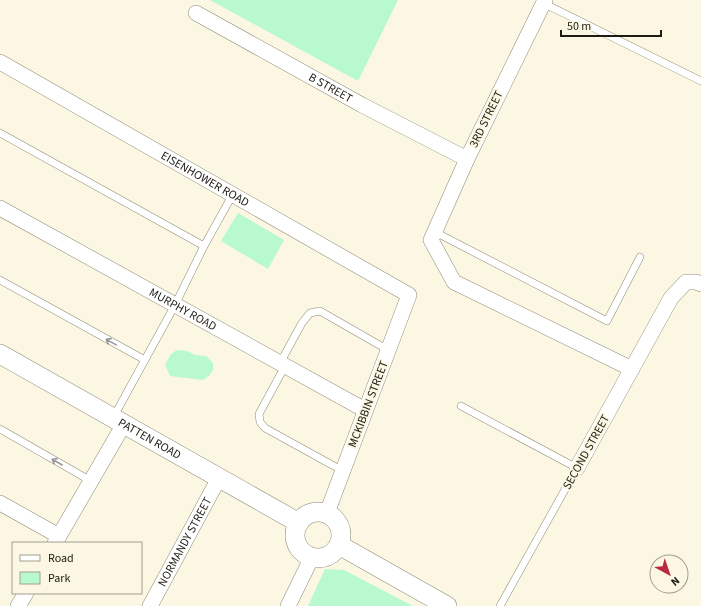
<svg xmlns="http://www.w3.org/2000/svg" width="701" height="606" font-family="'Source Sans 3',sans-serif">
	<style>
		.green { fill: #b8f9cf }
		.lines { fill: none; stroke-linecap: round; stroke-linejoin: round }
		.service-casing { stroke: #8d8a77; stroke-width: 8 }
		.minor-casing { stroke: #8d8a77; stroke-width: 16 }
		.tertiary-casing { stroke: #8d8a77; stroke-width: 20 }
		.service { stroke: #fff; stroke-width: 7 }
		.minor { stroke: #fff; stroke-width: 15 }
		.tertiary { stroke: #fff; stroke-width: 19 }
		.oneway { stroke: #999895 }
		.labels { text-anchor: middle; stroke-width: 4; stroke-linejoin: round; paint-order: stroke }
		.street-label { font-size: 12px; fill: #1d1b14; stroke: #fbf7e2 }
	</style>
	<rect width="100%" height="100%" fill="#fbf7e2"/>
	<path class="green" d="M210,0H398L358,81Z
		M238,213L284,240L268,269L221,241Z
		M177,350L187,351L195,355L206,356L213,363V370L209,376L203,380L170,376L165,365L171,354Z
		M325,569L344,570L413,606H308Z"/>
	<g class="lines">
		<defs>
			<path id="service" d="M543,3L701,81
				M0,133L204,246
				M435,232L607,321L640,257
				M0,280L145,360
				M280,363L302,323L310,313L320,311L388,350
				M285,366L259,414L260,422L265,428L343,471
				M461,406L577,468L500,606
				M113,418L175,305L204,246L233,194
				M0,429L91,481"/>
			<g id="minor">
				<path d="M545,0L467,159L431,240L454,282L632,369"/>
				<path id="s1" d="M196,13L362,105L467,159"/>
				<path id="s2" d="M0,62L409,295L327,513"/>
				<path id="s3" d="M0,208L365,410"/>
				<path d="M577,468L671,298L686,282H696L701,284"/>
				<path d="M0,503L59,536"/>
				<path d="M55,543L124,424"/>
				<path d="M18,606L26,593"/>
				<path id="s4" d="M150,606L219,478"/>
				<path d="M288,606L312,557"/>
			</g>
			<g id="tertiary">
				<path id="s5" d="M0,354L299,523"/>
				<circle cx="318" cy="535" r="23"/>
				<path d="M339,545L447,606"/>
			</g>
		</defs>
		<use href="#service" class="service-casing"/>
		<use href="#minor" class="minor-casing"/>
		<use href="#tertiary" class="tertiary-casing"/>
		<use href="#service" class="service"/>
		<use href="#minor" class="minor"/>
		<use href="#tertiary" class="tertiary"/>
	</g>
	<defs><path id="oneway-shaft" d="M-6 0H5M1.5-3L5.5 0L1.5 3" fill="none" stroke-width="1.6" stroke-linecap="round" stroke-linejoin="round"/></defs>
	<g class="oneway">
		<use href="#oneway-shaft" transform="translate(111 342) rotate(-151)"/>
		<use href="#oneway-shaft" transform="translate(57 462) rotate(-150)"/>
	</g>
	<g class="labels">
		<g class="street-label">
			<text dy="4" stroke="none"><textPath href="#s1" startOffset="154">B STREET</textPath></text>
			<text transform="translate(486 119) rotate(-64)" y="4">3RD STREET</text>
			<text dy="4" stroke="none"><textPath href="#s2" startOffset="236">EISENHOWER ROAD</textPath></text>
			<text dy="4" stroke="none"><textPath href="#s3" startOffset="209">MURPHY ROAD</textPath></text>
			<text transform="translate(368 404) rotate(-69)" y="4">MCKIBBIN STREET</text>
			<text dy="4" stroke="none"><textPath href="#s5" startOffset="172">PATTEN ROAD</textPath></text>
			<text transform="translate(586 452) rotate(-61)" y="4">SECOND STREET</text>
			<text dy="4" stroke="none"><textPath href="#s4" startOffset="73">NORMANDY STREET</textPath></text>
		</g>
	</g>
	<rect x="12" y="542" width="130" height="52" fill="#fbf7e2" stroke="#a29f90"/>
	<rect x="20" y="555" width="20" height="6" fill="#ffffff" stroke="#a29f90"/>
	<text x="48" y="562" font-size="12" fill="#1d1b14">Road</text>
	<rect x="20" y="572" width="20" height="12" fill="#b8f9cf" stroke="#a29f90"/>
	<text x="48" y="582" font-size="12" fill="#1d1b14">Park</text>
	<g transform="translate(669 574) rotate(140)"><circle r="19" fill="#fbf7e2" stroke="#a29f90"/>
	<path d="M0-3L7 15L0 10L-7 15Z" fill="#bb2940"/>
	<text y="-6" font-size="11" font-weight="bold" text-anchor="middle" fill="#1d1b14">N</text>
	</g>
	<path d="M561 30v6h100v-6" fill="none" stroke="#1d1b14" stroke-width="2"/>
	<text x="567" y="30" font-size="12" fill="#1d1b14" stroke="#fbf7e2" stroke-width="3" paint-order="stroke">50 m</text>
</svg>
